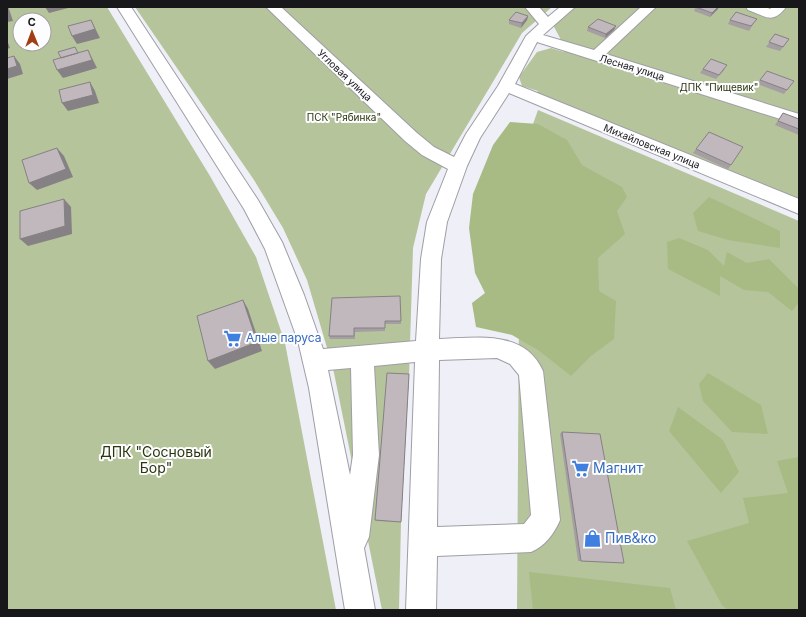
<svg xmlns="http://www.w3.org/2000/svg" width="806" height="617" font-family="Inter,sans-serif">
	<style>
		.green { fill: #b5c49b; fill-rule: evenodd }
		.forest { fill: #a8bb84 }
		.lines { fill: none; stroke-linecap: round; stroke-linejoin: round }
		.minor-casing { stroke: #9e9ea5; stroke-width: 2 }
		.minor { fill: #fff; fill-rule: evenodd }
		.wall { fill: #a59ea2 }
		.shaded-wall { fill: #868184 }
		.building { fill: #c0b8bc; stroke: #868184 }
		.labels { text-anchor: middle; stroke-width: 4; stroke-linejoin: round; paint-order: stroke }
		.far-street-label { font-size: 10px; fill: #18181b; stroke: #fdfdff }
		.far-park-label { font-size: 10px; fill: #2a360c; stroke: #fdfdff }
		.shop-label { font-size: 12px; fill: #366cbe; stroke: #fdfdff; text-anchor: start }
		.near-park-label { font-size: 14px; fill: #2a360c; stroke: #fdfdff }
		.near-shop-label { font-size: 14px; fill: #366cbe; stroke: #fdfdff; text-anchor: start }
	</style>
	<rect width="100%" height="100%" fill="#efeff7"/>
	<path class="green" d="M7,7H107L210,176L256,257L285,343L336,610H7ZM20,20H44V44H20Z
		M135,7H552L522,33L426,194L413,248L409,377L401,522L399,610H382L333,368L307,280L283,228L254,180Z
		M575,7H799V207L533,97L538,91L522,86L519,77L537,52L551,48L564,52L560,38L553,25Z
		M538,110L799,221V610H517L520,161Z"/>
	<path class="forest" d="M510,122L538,124L567,140L582,165L622,187L627,197L617,211L625,234L598,258L599,291L616,301L614,339L591,356L571,376L538,350L512,335L476,327L472,303L485,293L475,273L469,228L473,194L493,145Z
		M709,197L780,231V248L728,240L698,231L693,213Z
		M679,238L708,250L724,266L727,252L747,263L769,259L799,289V302L792,311L768,292L744,290L720,276V296L668,269L667,242Z
		M708,373L761,405L768,434L732,432L703,401L699,384Z
		M678,407L723,440L739,472L721,493L669,431Z
		M799,457V610H728L722,605L687,541L749,523L743,498L788,493L777,461Z
		M529,572L670,588L676,610H533Z"/>
	<g class="lines">
		<defs>
			<path id="minor" d="M117,7H131L258,200L282,242L304,295L323,349L416,341L421,259L427,222L448,169L422,155L405,141L266,7H281L417,133L434,147L454,157L466,134L498,86L526,36L539,24L525,7H539L548,17L560,7H575L543,35L594,50L641,7H656L606,54L799,114V125L537,42L515,84L799,199V214L509,93L480,138L467,166L447,222L441,259L439,339C476,338 524,329 543,371L560,520C554,534 545,546 531,552L437,556L436,610H406L415,362L374,366L379,455L369,537L364,548L375,610H345L309,388L298,341L265,249L244,209ZM497,358L510,364L519,375L531,515L524,524L437,527L439,360ZM351,368L353,455L350,475L328,370Z
				M746,7H766L770,9L772,7H786C773,25 765,16 748,10Z"/>
		</defs>
		<use href="#minor" class="minor-casing"/>
		<use href="#minor" class="minor"/>
	</g>
	<path class="wall" d="M696,7L718,9L710,17L694,11Z
		M528,16L527,20L521,28L509,24V20Z
		M730,20L754,23L749,31L728,24Z
		M616,26L614,30L605,38L587,31L588,27Z
		M775,34L789,39L780,51L766,47Z
		M703,69H725L716,79L700,73Z
		M767,71L787,90L784,94L757,84Z
		M783,113L799,119V135L775,125Z
		M696,149L731,165L728,169L693,153Z
		M400,296L401,324H385V331L355,332V339H330L329,336Z
		M409,374L401,522L376,521L375,520Z
		M562,432L624,563L578,561L560,434Z"/>
	<path class="shaded-wall" d="M7,7H8L9,9L13,21L7,22Z
		M45,7H72L49,13Z
		M718,7H719L718,9L710,17L712,13Z
		M528,16L527,20L521,28L522,23Z
		M91,20L100,38L77,44L72,36Z
		M616,26L614,30L605,38L606,34Z
		M7,40L10,48L7,49Z
		M88,50L97,68L63,78L57,70Z
		M14,56L20,64L23,74L7,79V69Z
		M90,82L95,91L99,103L68,111L62,103Z
		M57,148L64,156L73,177L37,190L29,183Z
		M64,199L71,207L72,234L28,246L20,239Z
		M243,300L248,309L262,351L215,369L208,361Z"/>
	<path class="building" d="M696,7H718L712,13Z
		M516,12L528,16L522,23L509,20Z
		M736,12L757,19L751,26L730,20Z
		M598,19L616,26L606,34L588,27Z
		M91,20L95,29L72,36L68,26Z
		M775,34L789,39L783,47L769,42Z
		M75,47L78,53L61,58L58,52Z
		M88,50L92,60L57,70L53,60Z
		M14,56L17,66L7,69V58Z
		M711,59L727,65L719,75L703,69Z
		M767,71L794,81L787,90L760,80Z
		M90,82L93,95L62,103L59,90Z
		M783,113L799,119V129L778,121Z
		M709,132L743,147L731,165L696,149Z
		M57,148L66,169L29,183L22,160Z
		M64,199L65,226L20,239V211Z
		M400,296L401,321H385V328H354V336H329L332,298Z
		M243,300L257,342L208,361L197,316Z
		M387,373L409,374L401,522L375,520Z
		M562,432L600,434L624,563L581,561Z"/>
	<defs>
		<symbol id="supermarket-bare" viewBox="-9 -9 18 18"><path d="M-6-5.5h2.5l.6 2H6L4.5 2H-2.5L-4.4-4H-6ZM-1.5 3.2a1.3 1.3 0 1 0 .1 0ZM3 3.2a1.3 1.3 0 1 0 .1 0Z" fill="#3f7fe0" stroke="#fdfdff" stroke-width="2.5" paint-order="stroke"/></symbol>
		<symbol id="shop-bare" viewBox="-9 -9 18 18"><path d="M-5-2.5h2.3a2.7 3.5 0 0 1 5.4 0H5L5.5 6h-11ZM-1.5-2.5h3a1.5 2.3 0 0 0-3 0Z" fill="#3f7fe0" stroke="#fdfdff" stroke-width="2.5" paint-order="stroke"/></symbol>
	</defs>
	<g fill-rule="evenodd">
		<use href="#supermarket-bare" x="220" y="326" width="25" height="25"/>
		<use href="#supermarket-bare" x="568" y="456" width="25" height="25"/>
		<use href="#shop-bare" x="580" y="526" width="25" height="25"/>
	</g>
	<g class="labels">
		<g class="far-street-label">
			<text transform="translate(632 67) rotate(17)" y="4">Лесная улица</text>
			<text transform="translate(345 75) rotate(43)" y="4">Угловая улица</text>
			<text transform="translate(652 146) rotate(22)" y="4">Михайловская улица</text>
		</g>
		<g class="far-park-label">
			<text x="719" y="91">ДПК "Пищевик"</text>
			<text x="344" y="121">ПСК "Рябинка"</text>
		</g>
		<g class="shop-label">
			<text x="246" y="342">Алые паруса</text>
		</g>
		<g class="near-park-label">
			<text x="156" y="457">ДПК "Сосновый<tspan x="156" dy="16">Бор"</tspan></text>
		</g>
		<g class="near-shop-label">
			<text x="593" y="473">Магнит</text>
			<text x="605" y="543">Пив&amp;ко</text>
		</g>
	</g>
	<rect width="806" height="617" fill="none" stroke="#18181b" stroke-width="16"/>
	<g transform="translate(32 32) rotate(359)"><circle r="19" fill="#fdfdff" stroke="#a1a1a4"/>
	<path d="M0-3L7 15L0 10L-7 15Z" fill="#a23d13"/>
	<text y="-6" font-size="11" font-weight="bold" text-anchor="middle" fill="#18181b">С</text>
	</g>
</svg>
